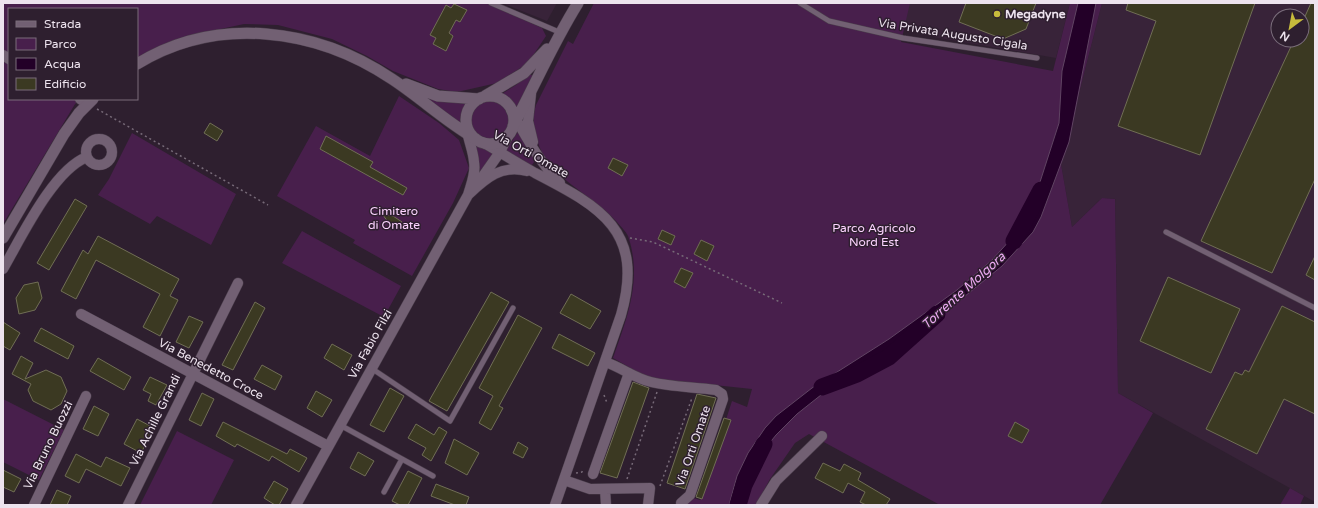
<svg xmlns="http://www.w3.org/2000/svg" width="1318" height="508" font-family="'Varela Round',sans-serif">
	<style>
		.built { fill: #382339; fill-rule: evenodd }
		.green { fill: #481f4c }
		.water { fill: #230028; stroke: #604463 }
		.lines { fill: none; stroke-linecap: round; stroke-linejoin: round }
		.river { stroke: #230028; stroke-width: 17 }
		.building { fill: #3b3922; stroke: #706e55 }
		.service-casing { stroke: #4a3d4b; stroke-width: 6 }
		.minor-casing { stroke: #4a3d4b; stroke-width: 11 }
		.tertiary-casing { stroke: #4a3d4b; stroke-width: 12 }
		.path { stroke: #776a78; stroke-width: 1.5; stroke-dasharray: 2 3; stroke-linecap: butt }
		.service { stroke: #726073; stroke-width: 5 }
		.minor { stroke: #726073; stroke-width: 10 }
		.tertiary { stroke: #726073; stroke-width: 11 }
		.poi-dot { fill: #c7bb3c; stroke: #2e1f2f; stroke-width: 1.5 }
		.labels { text-anchor: middle; stroke-width: 3; stroke-linejoin: round; paint-order: stroke }
		.poi-label { font-size: 12px; font-weight: bold; fill: #ede3ee; stroke: #2e1f2f; text-anchor: start }
		.street-label { font-size: 12px; fill: #ede3ee; stroke: #2e1f2f }
		.park-label { font-size: 12px; fill: #fcd3ff; stroke: #2e1f2f }
		.water-label { font-size: 13px; font-style: italic; fill: #edaaf3; stroke: #2e1f2f }
	</style>
	<rect width="100%" height="100%" fill="#2e1f2f"/>
	<path class="built" d="M502,3H557L547,21Z
		M909,3H1070L1056,58L934,37L930,28L901,26Z
		M1102,3H1315V502L1118,393L1115,199L1102,198L1072,227L1061,164ZM1278,16H1302V40H1278Z"/>
	<path class="green" d="M3,3H498L510,8L509,13L542,28L546,36L528,63L497,83L457,92L438,89L393,71L367,56L332,39L278,25L244,24L216,30L174,40L137,58V9H9V99H81L75,104L3,224Z
		M594,3H910L901,42L1053,71L1070,3H1102L1061,164L1072,227L1102,198L1115,199L1118,393L1153,413L1100,505H940L809,434L795,443L770,479L756,505H687L690,497L700,500L732,401L747,407L752,389L648,378L613,358C627,318 642,281 629,239C628,233 621,227 617,222C589,191 543,177 535,132C533,122 533,114 536,105L568,41L573,44Z
		M530,74L534,77L515,110L509,101L500,95L516,85Z
		M399,96L439,123L459,140L469,168L453,203L412,276L353,243L355,240L277,196L316,126L370,156Z
		M431,99L466,104L462,128L428,101Z
		M471 120a19 19 0 1 1 38 0a19 19 0 1 1-38 0Z
		M518,132L536,159L530,168L506,150Z
		M132,133L236,194L211,245L157,216L150,224L98,195L109,179Z
		M475,144L495,153L481,171L479,169Z
		M302,231L401,286L384,317L282,263Z
		M3,399L64,430L39,480L3,462Z
		M177,431L234,460L211,505H140Z
		M1290,488L1304,496L1300,505H1280Z"/>
	<path class="water" d="M1078,3H1096L1069,142L1041,217L1033,232L1002,266L959,301L826,391L797,414L776,435L756,460L748,476L739,505H729L737,476L748,453L765,428L776,416L812,388L889,339L957,290L992,260L1021,228L1030,213L1059,123L1062,71Z"/>
	<g class="lines">
		<path class="river" d="M1014,241L1041,190
			M822,387L857,374L889,357L937,314
			M738,505L744,485L764,444"/>
	</g>
	<path class="building" d="M966,3H1036L1026,29L1003,39L959,22Z
		M1128,3H1255L1200,155L1118,126L1156,21L1126,10Z
		M1311,3H1315V179L1272,273L1201,241L1294,40H1302V23Z
		M454,4L467,10L460,22L456,20L449,33L453,36L446,51L433,44L436,38L430,35L446,5L451,8Z
		M210,123L223,131L217,141L204,133Z
		M326,136L373,162L370,167L407,188L403,195L320,149Z
		M613,158L628,165L622,176L608,168Z
		M75,199L87,206L49,270L37,263Z
		M382,214L393,216L402,222L397,229L389,223Z
		M662,230L675,236L671,245L658,239Z
		M98,236L179,279L170,296L178,300L160,336L143,327L160,294L96,260L76,299L61,291L83,250L88,254Z
		M701,240L714,246L707,261L694,254Z
		M1315,256V280L1306,275Z
		M681,268L693,273L685,288L674,282Z
		M1168,277L1240,309L1211,373L1140,341Z
		M38,282L42,298L35,310L19,314L16,298L24,285Z
		M491,292L509,302L447,411L429,401Z
		M571,294L601,311L590,329L560,313Z
		M255,302L265,308L233,370L222,365Z
		M1282,306L1315,322V414L1284,399L1257,454L1206,429L1235,372L1242,375L1245,370L1249,372Z
		M518,315L542,328L499,406L503,408L491,430L479,423L493,396L479,388Z
		M189,316L203,322L189,348L176,342Z
		M3,322L20,333L10,350L3,346Z
		M41,328L74,346L68,359L34,341Z
		M559,334L595,353L588,366L552,348Z
		M332,344L352,355L344,370L324,358Z
		M21,356L33,363L25,379L46,370L61,377L67,391L61,404L51,410L33,401L28,390L31,384L12,374Z
		M98,358L131,377L124,390L90,371Z
		M262,365L282,376L275,390L254,379Z
		M150,377L167,385L156,405L148,401L151,394L143,390Z
		M633,382L649,388L617,478L600,473Z
		M390,388L404,396L384,432L370,425Z
		M316,391L332,400L322,417L307,408Z
		M202,393L214,399L201,426L189,420Z
		M697,394L716,398L685,489L667,483Z
		M94,406L109,414L98,436L83,429Z
		M724,418L731,420L702,499L696,497Z
		M137,419L154,428L141,453L124,444Z
		M223,422L287,454L290,449L307,458L299,472L272,456L269,461L237,444L235,447L216,436Z
		M1015,422L1029,430L1022,443L1008,436Z
		M416,424L434,435L439,427L447,432L431,461L422,455L426,448L408,438Z
		M454,439L479,453L467,475L445,463Z
		M518,442L528,448L523,458L513,453Z
		M358,452L374,461L365,476L350,468Z
		M76,454L101,467L106,457L130,468L121,486L86,469L79,483L65,476Z
		M823,463L840,471L844,464L861,473L858,480L890,499L886,505H866L860,502L865,492L848,483L843,493L815,478Z
		M3,470L21,479L14,492L3,487Z
		M408,471L422,478L408,505H400L392,501Z
		M274,481L288,489L279,505H275L264,498Z
		M436,484L469,497L466,505H455L431,496Z
		M57,490L71,496L67,505H50Z"/>
	<g class="lines">
		<defs>
			<path id="service" d="M491,3L559,32
				M800,3L829,21L903,38L1037,58
				M1166,232L1315,308
				M371,368L450,421L513,308
				M340,425L433,476
				M384,492L402,459"/>
			<path id="minor" d="M3,55L9,59
				M531,94L528,121L533,142
				M80,99L88,104
				M511,110C525,135 539,162 560,183
				M86 152a13 13 0 1 1 26 0a13 13 0 1 1-26 0Z
				M482,142C500,152 517,163 535,173C601,207 645,231 621,315L555,505
				M481,179L500,152L509,134
				M469,194C486,178 502,164 527,171
				M3,269C21,238 53,170 87,157
				M81,314L328,446
				M605,362C621,367 634,378 651,382C671,387 695,387 716,390L722,394L723,399L690,495L681,503
				M593,474L629,373
				M564,480L590,489L650,488L648,505
				M605,489L606,505
				M34,505L86,396
				M128,505L238,283
				M296,505L468,195C471,184 476,174 474,162C473,148 466,136 466,122
				M761,505L776,481L822,436"/>
			<path id="tertiary" d="M137,64C217,15 316,28 392,79C421,98 446,122 476,139
				M406,84L438,96L479,99
				M485,96L524,73L547,49
				M466 120a24 24 0 1 1 48 0a24 24 0 1 1-48 0Z
				M513,126C535,85 553,43 578,3
				M3,238L64,134L79,113L93,99"/>
		</defs>
		<use href="#service" class="service-casing"/>
		<use href="#minor" class="minor-casing"/>
		<use href="#tertiary" class="tertiary-casing"/>
		<path class="path" d="M97,109L268,205
			M630,238L653,242L782,303
			M604,395L607,403
			M576,473L582,472L583,470
			M627,479L657,392
			M660,486L692,398"/>
		<use href="#service" class="service"/>
		<use href="#minor" class="minor"/>
		<use href="#tertiary" class="tertiary"/>
	</g>
	<circle class="poi-dot" cx="997" cy="14" r="4"/>
	<g class="labels">
		<g class="poi-label">
			<text x="1005" y="18">Megadyne</text>
		</g>
		<g class="street-label">
			<text transform="translate(953 34) rotate(9)" y="4">Via Privata Augusto Cigala</text>
			<text transform="translate(531 154) rotate(29)" y="4">Via Orti Omate</text>
			<text transform="translate(370 344) rotate(-61)" y="4">Via Fabio Filzi</text>
			<text transform="translate(211 369) rotate(28)" y="4">Via Benedetto Croce</text>
			<text transform="translate(155 420) rotate(-64)" y="4">Via Achille Grandi</text>
			<text transform="translate(48 445) rotate(-64)" y="4">Via Bruno Buozzi</text>
			<text transform="translate(693 446) rotate(-71)" y="4">Via Orti Omate</text>
		</g>
		<g class="park-label">
			<text x="394" y="215">Cimitero<tspan x="394" dy="14">di Omate</tspan></text>
			<text x="874" y="232">Parco Agricolo<tspan x="874" dy="14">Nord Est</tspan></text>
		</g>
		<g class="water-label">
			<text transform="translate(963 290) rotate(-42)" y="5">Torrente Molgora</text>
		</g>
	</g>
	<rect width="1318" height="508" fill="none" stroke="#ede3ee" stroke-width="8"/>
	<rect x="8" y="8" width="130" height="92" fill="#2e1f2f" stroke="#7a6d7b"/>
	<rect x="16" y="21" width="20" height="6" fill="#726073" stroke="#7a6d7b"/>
	<text x="44" y="28" font-size="12" fill="#ede3ee">Strada</text>
	<rect x="16" y="38" width="20" height="12" fill="#481f4c" stroke="#7a6d7b"/>
	<text x="44" y="48" font-size="12" fill="#ede3ee">Parco</text>
	<rect x="16" y="58" width="20" height="12" fill="#230028" stroke="#7a6d7b"/>
	<text x="44" y="68" font-size="12" fill="#ede3ee">Acqua</text>
	<rect x="16" y="78" width="20" height="12" fill="#3b3922" stroke="#7a6d7b"/>
	<text x="44" y="88" font-size="12" fill="#ede3ee">Edificio</text>
	<g transform="translate(1290 28) rotate(212)"><circle r="19" fill="#2e1f2f" stroke="#7a6d7b"/>
	<path d="M0-3L7 15L0 10L-7 15Z" fill="#c7bb3c"/>
	<text y="-6" font-size="11" font-weight="bold" text-anchor="middle" fill="#ede3ee">N</text>
	</g>
</svg>
